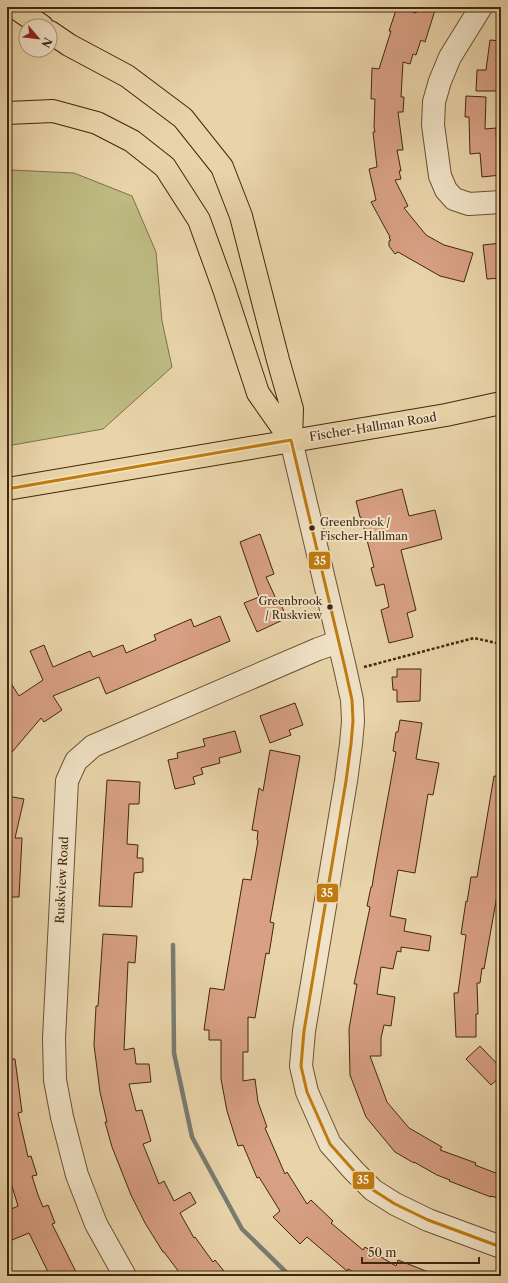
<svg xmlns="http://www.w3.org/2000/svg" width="508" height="1283" font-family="'Libre Caslon Text',serif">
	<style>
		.green { fill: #bebb83; stroke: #807149 }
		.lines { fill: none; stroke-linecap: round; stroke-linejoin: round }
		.stream { stroke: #797c73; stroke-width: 4.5 }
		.building { fill: #d8a084; stroke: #41270f }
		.minor-casing { stroke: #6b5236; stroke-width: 24 }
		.major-casing { stroke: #41270f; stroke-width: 24 }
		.highway-casing { stroke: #41270f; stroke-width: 24 }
		.path { stroke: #41270f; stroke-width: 2.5; stroke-dasharray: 3 2; stroke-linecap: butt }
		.minor { stroke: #f1e3c7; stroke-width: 22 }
		.major { stroke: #e9d4a9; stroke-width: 22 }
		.highway { stroke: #e9d4a9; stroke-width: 22 }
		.bus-1-casing { stroke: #f1e3c7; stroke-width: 6 }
		.bus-1 { stroke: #c17c0e; stroke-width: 3 }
		.bus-dot { fill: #41270f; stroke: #f1e3c7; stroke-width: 1.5 }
		.labels { text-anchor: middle; stroke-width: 4; stroke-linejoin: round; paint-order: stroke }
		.bus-label { font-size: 11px; fill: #41270f; stroke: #f1e3c7; text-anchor: start }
		.street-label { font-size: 12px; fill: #41270f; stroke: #f1e3c7 }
		.line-badge { stroke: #f1e3c7; stroke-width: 1.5 }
		.badge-label { font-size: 11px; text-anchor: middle; font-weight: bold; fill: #fff }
	</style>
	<rect width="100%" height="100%" fill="#e9d4a9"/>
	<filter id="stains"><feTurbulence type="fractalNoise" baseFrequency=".005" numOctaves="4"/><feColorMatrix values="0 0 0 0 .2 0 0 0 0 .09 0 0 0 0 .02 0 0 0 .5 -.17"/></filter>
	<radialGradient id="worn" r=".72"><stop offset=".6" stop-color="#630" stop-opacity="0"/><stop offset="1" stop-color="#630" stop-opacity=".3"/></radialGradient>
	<path class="green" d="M11,170L74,173L132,196L156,252L162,321L172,367L103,429L7,446V172Z"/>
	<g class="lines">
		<path class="stream" d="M173,945L174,1053L192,1137L242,1229L290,1276"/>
	</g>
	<path class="building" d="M397,7L416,13L417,7H436L425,42L421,40L416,55L413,54L410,64L403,62L401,97H404L403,112H398L403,150H397L401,171H399L401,179L395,180L408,206L404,208L426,235L444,245L473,253L464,282L440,276L398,252L395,254L389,246V241L391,240L389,238L390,237L371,202L376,200L369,169L377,167L373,132H375L374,127L375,99H371L372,68L379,69L391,31H389Z
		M490,40L501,41V91H476L477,70H486Z
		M466,96L486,97L485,129L496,128L497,156L501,155V175L482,177L480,153L470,154L469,117H465Z
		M501,243V278L487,279L483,245Z
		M402,489L409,516L435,510L442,539L401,550L416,610L407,613L413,637L389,643L381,610L389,607L384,584L376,586L371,568L374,567L361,517H360L356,501Z
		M260,534L274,574L266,577L276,599L278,598L287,618L257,632L244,603L259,597L240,542Z
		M220,616L230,641L106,694L99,677L53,696L62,710L44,722L41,718L7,758V677L19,696L43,680L30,651L44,645L53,667L90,651L93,657L123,645L126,653L156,640L154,635L191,619L194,627Z
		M397,669H421L420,701L397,702V690H393L392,677H397Z
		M295,703L303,725L289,730L291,735L270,743L260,716Z
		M400,720L422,723L416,759L439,763L433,795L428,794L415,873L398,870L390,916L406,919L404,931L431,936L429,951L401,947V952L397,951L393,969L381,967L377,994L395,997L391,1026L384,1025L381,1038V1056H370L387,1102L409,1128L442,1147L440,1150L476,1163L475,1165L501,1175V1199L491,1196V1197L449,1181L450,1180L437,1175L414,1162V1163L395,1152L366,1117L350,1075L349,1029L357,984H354L370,907L367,906L371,887H372L374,874L396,752L393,751L396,732H398Z
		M235,731L241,752L219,758L220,763L201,768L203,774L193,777L195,784L175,789L168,760L178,758L177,753L205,746L203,739Z
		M270,750L300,756L270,922L274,923L269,954L266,953L255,1018L248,1017V1052H243V1081L255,1079L258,1102L267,1127L265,1128L285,1174L287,1172L307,1204L311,1200L333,1221L331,1223L363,1250L365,1247L396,1266L398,1260L436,1275V1276H361L348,1269L347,1271L307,1237L300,1244L273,1217L280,1211L259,1177L257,1178L243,1145L238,1146L227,1111L221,1079V1040H209V1030H204L210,988L224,990L243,879L251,880L258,841L257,840L258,831L252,830L259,788L263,791Z
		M494,776L501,777V873L484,969L482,968L480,983H477L478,1014H476V1037H456L454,993H458L466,935L461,934L466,901L467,902L471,877H477Z
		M107,780L140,782L139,804H129L127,844L138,845L137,858H143V872L134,873L132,907L99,906Z
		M7,796L24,799L15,838H22L19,897H7Z
		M103,934L137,936L135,963L128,962L124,1050L134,1048L136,1064H149L151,1082L129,1084L136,1111L142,1110L151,1141L143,1144L159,1184L164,1181L174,1201L190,1192L196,1203L180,1213L194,1238L195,1237L213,1262L215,1260L228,1276H182L164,1252H163L145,1223L131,1195L112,1147L105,1122H107L100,1092L94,1045L96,1006H98Z
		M480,1046L501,1068V1076L491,1085L466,1059Z
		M7,1059H15L22,1112L18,1113L28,1157L31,1156L37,1175L32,1176L38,1195L43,1207L48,1205L55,1223L52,1224L78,1276H50L29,1233L12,1240L7,1229V1211L18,1206L7,1170Z"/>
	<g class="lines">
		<defs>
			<path id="minor" d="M481,7L450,57L440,81L434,102L433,125L440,176L446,190L454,199L469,204L501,202
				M291,440L345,668L352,700L353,721L351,744L346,781L304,1031L301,1066L307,1092L330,1144L354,1171L373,1190L395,1204L428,1220L501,1247
				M125,1276L96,1224L77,1175L62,1117L55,1080L54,1038L67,781L76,761L93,746L318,649L338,642"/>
			<path id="major" d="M7,489L446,415L501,403"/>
			<path id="highway" d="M14,7L42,26
				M50,32L69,45L127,76L183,118L222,167L241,216L278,360L292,409L291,440
				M7,113L53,111L97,123L132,141L165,167L199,220L224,289L258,393L291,440"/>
		</defs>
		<use href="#minor" class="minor-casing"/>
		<use href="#major" class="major-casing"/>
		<use href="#highway" class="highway-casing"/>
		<path class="path" d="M364,667L474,638L501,644"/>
		<use href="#minor" class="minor"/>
		<use href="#major" class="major"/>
		<use href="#highway" class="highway"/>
		<defs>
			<path id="bus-1" d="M291,440L345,668L352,700L353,721L351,744L346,781L304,1031L301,1066L307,1092L330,1144L354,1171L373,1190L395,1204L428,1220L501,1247
				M7,489L291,440"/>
		</defs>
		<use href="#bus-1" class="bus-1-casing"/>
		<use href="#bus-1" class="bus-1"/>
	</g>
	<g class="bus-dot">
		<circle cx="312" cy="528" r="3.5"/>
		<circle cx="330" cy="607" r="3.5"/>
	</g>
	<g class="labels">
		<g class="bus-label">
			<text x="320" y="526">Greenbrook /<tspan x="320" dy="14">Fischer-Hallman</tspan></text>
			<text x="322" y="605" text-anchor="end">Greenbrook<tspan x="322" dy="14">/ Ruskview</tspan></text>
		</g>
		<g class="street-label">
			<text transform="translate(373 427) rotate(-9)" y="4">Fischer-Hallman Road</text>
			<text transform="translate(62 880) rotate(-87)" y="4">Ruskview Road</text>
		</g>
	</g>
	<g class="line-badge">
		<rect x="308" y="551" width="23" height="19" rx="4" fill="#c17c0e"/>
		<rect x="316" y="883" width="23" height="20" rx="4" fill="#c17c0e"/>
		<rect x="352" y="1171" width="23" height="19" rx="4" fill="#c17c0e"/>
	</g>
	<g class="badge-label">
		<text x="320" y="565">35</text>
		<text x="327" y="897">35</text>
		<text x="363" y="1184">35</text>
	</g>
	<rect width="508" height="1283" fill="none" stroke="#e9d4a9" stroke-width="24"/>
	<rect x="8" y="8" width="492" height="1267" fill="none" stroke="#41270f" stroke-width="2"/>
	<rect x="12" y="12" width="484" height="1259" fill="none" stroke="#41270f"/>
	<g transform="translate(38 38) rotate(118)"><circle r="19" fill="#f1e3c7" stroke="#ab987d"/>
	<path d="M0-3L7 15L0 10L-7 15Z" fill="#8f2418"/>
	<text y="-6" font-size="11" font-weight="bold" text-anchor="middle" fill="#41270f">N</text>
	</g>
	<path d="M362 1257v6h117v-6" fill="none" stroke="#41270f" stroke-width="2"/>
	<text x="368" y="1257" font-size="12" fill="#41270f" stroke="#f1e3c7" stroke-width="3" paint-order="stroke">50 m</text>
	<rect width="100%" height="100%" filter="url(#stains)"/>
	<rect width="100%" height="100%" fill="url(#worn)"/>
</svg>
